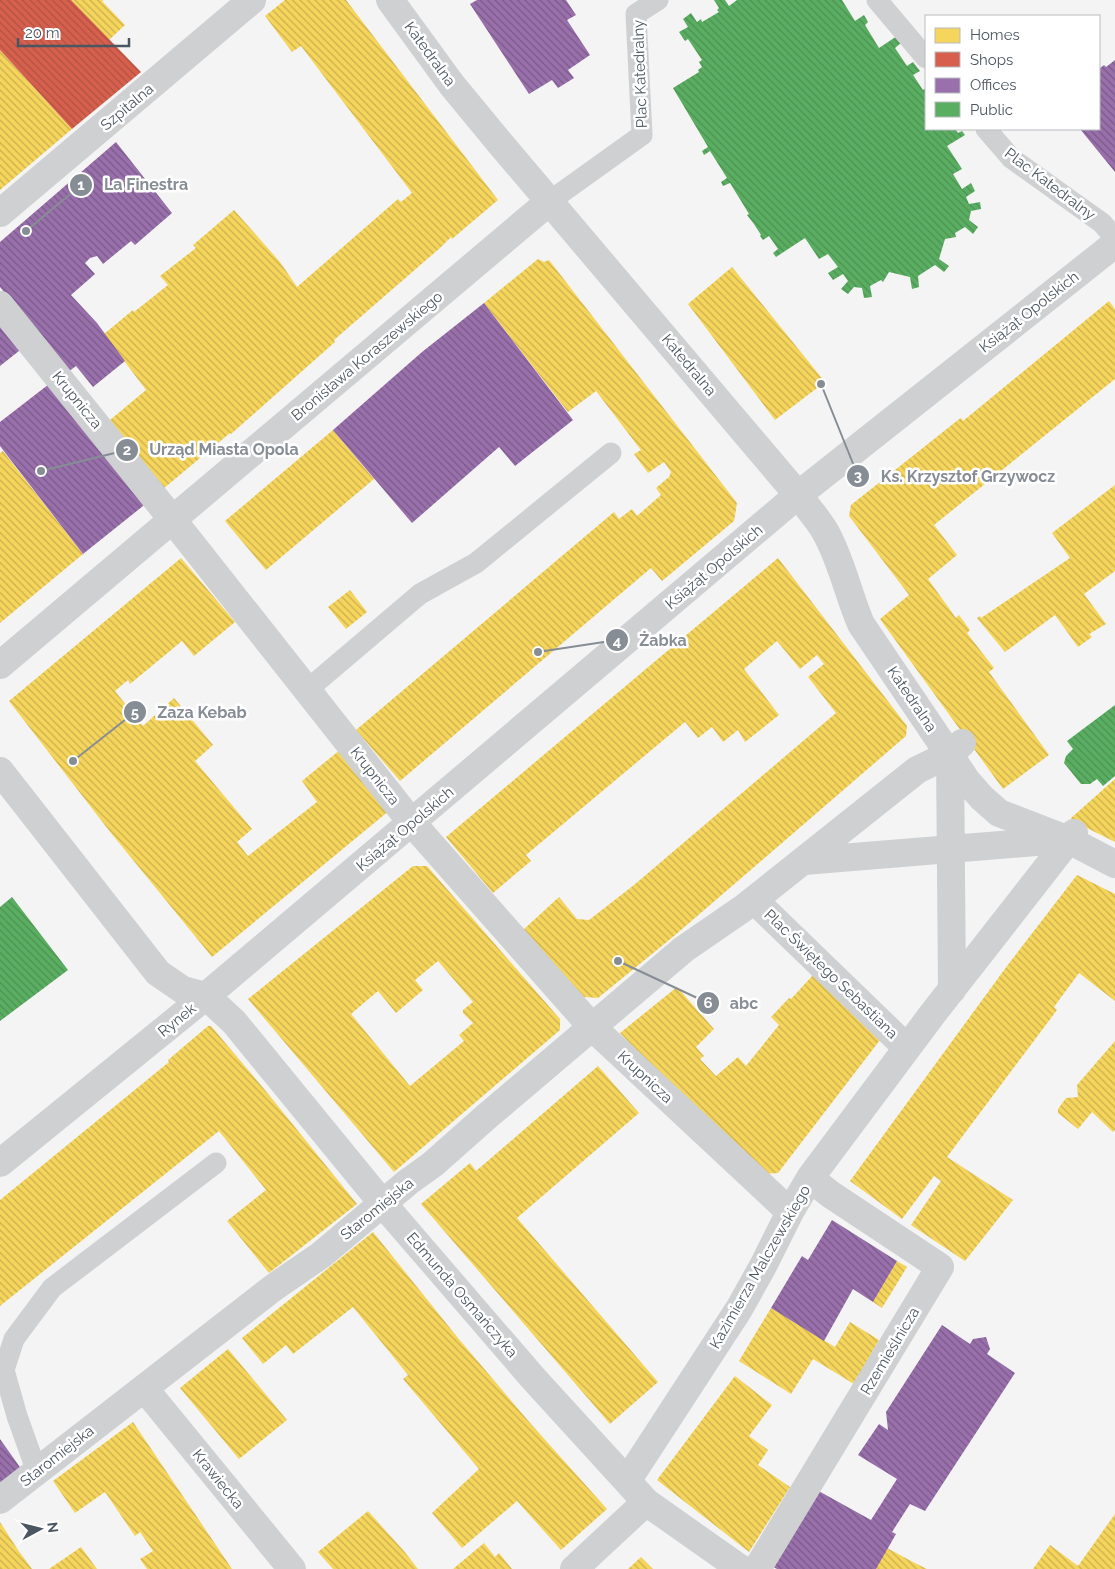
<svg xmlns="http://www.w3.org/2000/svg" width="1115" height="1569" font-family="Raleway,sans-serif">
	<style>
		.homes { fill: url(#homes-back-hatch); fill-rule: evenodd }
		.shops { fill: url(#shops-back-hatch) }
		.offices { fill: url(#offices-back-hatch) }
		.public { fill: url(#public-back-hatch) }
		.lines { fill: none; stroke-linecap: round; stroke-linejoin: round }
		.lane { stroke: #ced0d2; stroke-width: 21 }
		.street { stroke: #ced0d2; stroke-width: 28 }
		.labels { text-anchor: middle; stroke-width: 5; stroke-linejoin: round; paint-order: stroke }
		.street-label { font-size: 15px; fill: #4a5661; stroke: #fff }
		.leader { fill: none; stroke: #868d94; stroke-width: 2 }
		.callout-dot { fill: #868d94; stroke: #fff; stroke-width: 2 }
		.mark-label { font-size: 15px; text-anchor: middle; font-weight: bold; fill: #fff }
		.callout-label { font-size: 16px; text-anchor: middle; font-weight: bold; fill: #868d94; stroke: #fff; stroke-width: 5; stroke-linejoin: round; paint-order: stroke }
	</style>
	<defs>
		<pattern id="homes-back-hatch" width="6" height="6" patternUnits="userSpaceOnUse" patternTransform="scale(1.25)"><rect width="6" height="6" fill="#f6d55c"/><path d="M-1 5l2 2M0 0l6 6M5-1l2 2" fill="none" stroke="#c9b04f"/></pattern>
		<pattern id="shops-back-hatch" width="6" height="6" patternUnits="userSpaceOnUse" patternTransform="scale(1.25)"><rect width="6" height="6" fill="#d6604d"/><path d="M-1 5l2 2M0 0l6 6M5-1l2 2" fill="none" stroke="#b05243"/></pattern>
		<pattern id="offices-back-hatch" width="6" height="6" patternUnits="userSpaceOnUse" patternTransform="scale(1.25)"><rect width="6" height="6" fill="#9970ab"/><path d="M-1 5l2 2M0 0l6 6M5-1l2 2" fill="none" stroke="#785a88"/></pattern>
		<pattern id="public-back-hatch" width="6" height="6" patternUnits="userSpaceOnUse" patternTransform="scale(1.25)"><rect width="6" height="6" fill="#5aae61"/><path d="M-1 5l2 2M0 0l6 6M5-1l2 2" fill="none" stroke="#4c9053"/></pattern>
	</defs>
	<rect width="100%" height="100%" fill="#f4f4f4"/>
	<path class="homes" d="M71,0H104L102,1L125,25L109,40Z
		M285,0H346L498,200L452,239L451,237L440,248L334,340L335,342L231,434L230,433L163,489L110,420L146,390L104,334L133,310L134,312L168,285L160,276L196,248L193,245L234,210L280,262L297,287L398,199L401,202L412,193L301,46L292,52L265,16Z
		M0,50L72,129L0,190Z
		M538,259L544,262L549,260L737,503L734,521L662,581L651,568L400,781L356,730L614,512L619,519L632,509L637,516L661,495L656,488L669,477L671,472L664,462L648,473L634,454L641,450L596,391L568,412L484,303Z
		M732,267L825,382L775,420L688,304Z
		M1109,301L1115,309V379L934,525L957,555L928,579L956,618L959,615L970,630L967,633L994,668L989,672L1049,755L1003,789L880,619L909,595L849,516L851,505L958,420L961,418L963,421Z
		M333,430L374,479L266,570L225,521Z
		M3,451L83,554L0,623V453Z
		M1115,485V571L1084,594L1106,624L1089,634L1092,637L1078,647L1055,615L1005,652L977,618L980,616L981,618L1070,558L1052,533Z
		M181,558L235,622L194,656L182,641L130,684L128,680L115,691L143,726L174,698L213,745L195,761L252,829L237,842L248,856L317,802L302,781L341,749L390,810L212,957L111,833L9,701Z
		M778,558L907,726L906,736L674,936L598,998L584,997L523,930L559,897L577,919L589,920L634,885L836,713L808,677L824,664L817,655L800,669L777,641L744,669L779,715L745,742L738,730L723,742L712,727L698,738L685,722L526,855L531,861L493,893L446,837Z
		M350,590L367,612L346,629L328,607Z
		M1115,779V842L1071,820V818Z
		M413,866H427L560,1019V1030L394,1172L248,999ZM438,961L473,1002L463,1010V1013L473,1023L459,1035L464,1041L410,1086L351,1014L378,991L396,1013L423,990L415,980Z
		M1077,875L1115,894V1001L1079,973L1054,1007L1057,1010L947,1157L1013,1200L965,1261L911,1225L941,1181L934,1176L902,1219L850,1181L1007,966Z
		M813,975L880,1040L778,1173L762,1174L689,1104L620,1033L677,987L714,1029L696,1047L704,1056L700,1059L716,1076L738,1057L746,1066L779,1025L771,1017L789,998L791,999Z
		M208,1026H211L265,1090L357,1204L269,1273L227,1221L266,1190L219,1131L0,1306V1200L169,1062L168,1060Z
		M1115,1041V1130L1113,1132L1092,1112L1078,1129L1058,1113V1109L1066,1098L1078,1097L1077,1085Z
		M598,1066L639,1113L517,1218L658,1382L610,1424L421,1204L470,1163L476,1171Z
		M373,1232L458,1338L531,1424L607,1509L561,1550L517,1501L462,1548L432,1513L479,1469L403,1379L408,1375L353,1307L293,1354L286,1345L263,1364L242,1338Z
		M897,1261L907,1267L882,1308L873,1302Z
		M771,1308L835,1347L850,1322L879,1340L854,1384L813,1359L791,1394L739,1361Z
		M228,1349L287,1420L239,1459L180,1388Z
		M735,1376L772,1405L749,1436L768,1450L758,1465L790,1487L749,1552L657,1480Z
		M133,1422L232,1569H147L140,1559L153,1551L140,1532L135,1536L105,1492L75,1513L53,1481Z
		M368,1511L404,1551L418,1569H333L318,1552Z
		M1115,1514V1569H1033L1050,1545L1078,1566Z
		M0,1522L18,1550L32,1569H0Z
		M484,1543L495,1557L499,1553L512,1569H453Z
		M81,1547L97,1569H49Z
		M887,1548L913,1562L927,1569H876Z
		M641,1557L653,1569H628Z"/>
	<path class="shops" d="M0,0H71L141,72L72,129L0,50Z"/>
	<path class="offices" d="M477,0H566L576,15L567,20L590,55L568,70L574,78L558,88L552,80L529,94L470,4Z
		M1115,60V172L1080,129H1099V69L1104,65L1106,67Z
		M116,142L172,213L135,245L131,241L103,264L97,256L90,258L85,263L95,274L71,295L97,323L125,361L93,387L76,366L68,372L0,287V242Z
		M484,303L573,420L515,466L499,447L412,523L333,430L422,352Z
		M0,319L24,347L0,366Z
		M53,381L148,502L83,554L0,446V422Z
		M832,1220L897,1261L873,1302L853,1289L824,1341L771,1308L802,1256L808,1260Z
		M942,1325L970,1344L973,1339L986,1337L990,1349L987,1354L1015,1373L925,1511L910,1504L892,1532L896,1534L876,1569H777L773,1567L815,1489L871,1520L897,1479L858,1455L879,1424L888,1430L886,1412Z
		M0,1439L22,1470L0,1486Z"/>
	<path class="public" d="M714,0H725L729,6L737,0H842L855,21L864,15L868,22L865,25L879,48L897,36L901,43L895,48L907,66L913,62L920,71L913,75L923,90L926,88V129H955L958,133L962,131L965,135L947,146L962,169L953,174L962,189L971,183L975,191L966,197L969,204L980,202L981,209L971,211L969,220L978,227L973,234L965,227L955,233L956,237L945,239L939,259L949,266L944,272L935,265L918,276L919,287L912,289L910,277L889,272L883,282L881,280L870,286L872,297L864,298L862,288L854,287L848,294L841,289L848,281L843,274L833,280L828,273L838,267L828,254L819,259L805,238L776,257L773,253L778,249L769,236L763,240L760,236L761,235L754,224L747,215L749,214L730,183L723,186L721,182L727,178L710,151L704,155L702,151L708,147L673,88L699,72L698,70L702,67L699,62L702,60L688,39L685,41L679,32L688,27L683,19L691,13L697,22L701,19L702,22L719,12L717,10L719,8Z
		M1115,705V776L1103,786L1097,779L1090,784H1081L1064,763L1066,756L1073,749L1067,741Z
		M12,897L68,970L0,1021V907Z"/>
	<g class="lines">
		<path class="lane" d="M877,0L926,58
			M986,129L1011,158L1102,223L1115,238
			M550,201L642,135L636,14L658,0
			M307,690L420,594L476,563L611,453
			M37,1472L17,1416L4,1370L14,1339L52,1288L216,1163"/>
		<path class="street" d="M390,0L452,85L499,142L798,495C807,507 819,520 826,533C842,562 848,594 861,624L967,781L982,798L999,813L1069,840L1115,864
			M0,213L252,0
			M0,305L164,509L412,823L592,1027L790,1212
			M0,665L550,201
			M950,754L952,990
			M0,771L158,973L183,990L206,996L234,1022L383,1204L533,1378L627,1481L646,1502L741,1569
			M804,861L1060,840
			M754,900L907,1048
			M0,1163L206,996L798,495L1115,244
			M144,1388L292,1569
			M627,1481L739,1309L763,1266L790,1212L810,1178L931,1016L1074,833
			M0,1500L273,1288L321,1255L408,1182L433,1164L486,1117L684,949L745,907L917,770L950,754L962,743
			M574,1569L646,1502
			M757,1569L940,1267L830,1194L810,1178"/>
	</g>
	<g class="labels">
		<g class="street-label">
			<text transform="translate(430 54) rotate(54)" y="5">Katedralna</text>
			<text transform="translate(640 74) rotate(-92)" y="5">Plac Katedralny</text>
			<text transform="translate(127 107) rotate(-40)" y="5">Szpitalna</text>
			<text transform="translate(1050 184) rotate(37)" y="5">Plac Katedralny</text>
			<text transform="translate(1029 312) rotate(-38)" y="5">Książąt Opolskich</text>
			<text transform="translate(367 356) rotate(-40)" y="5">Bronisława Koraszewskiego</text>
			<text transform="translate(689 365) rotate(50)" y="5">Katedralna</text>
			<text transform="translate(77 400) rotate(51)" y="5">Krupnicza</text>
			<text transform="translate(714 567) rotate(-40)" y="5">Książąt Opolskich</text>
			<text transform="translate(912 699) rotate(56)" y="5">Katedralna</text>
			<text transform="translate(375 776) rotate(52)" y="5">Krupnicza</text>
			<text transform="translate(405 829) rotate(-40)" y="5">Książąt Opolskich</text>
			<text transform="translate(831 974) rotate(44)" y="5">Plac Świętego Sebastiana</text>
			<text transform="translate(177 1020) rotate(-39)" y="5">Rynek</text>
			<text transform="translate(645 1077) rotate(43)" y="5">Krupnicza</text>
			<text transform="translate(377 1209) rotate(-39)" y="5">Staromiejska</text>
			<text transform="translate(760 1267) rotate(-60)" y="5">Kazimierza Malczewskiego</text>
			<text transform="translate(462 1295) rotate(49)" y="5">Edmunda Osmańczyka</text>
			<text transform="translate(890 1351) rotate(-59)" y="5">Rzemieślnicza</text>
			<text transform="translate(57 1456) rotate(-38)" y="5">Staromiejska</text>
			<text transform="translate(218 1479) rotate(51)" y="5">Krawiecka</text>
		</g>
	</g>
	<path class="leader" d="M26 231L81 185M41 471L127 450M821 384L858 476M538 652L617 640M73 761L135 712M618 961L708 1003"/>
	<g class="callout-dot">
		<circle cx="26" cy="231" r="5"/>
		<circle cx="41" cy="471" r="5"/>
		<circle cx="821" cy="384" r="5"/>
		<circle cx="538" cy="652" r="5"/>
		<circle cx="73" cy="761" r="5"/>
		<circle cx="618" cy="961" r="5"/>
		<circle cx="81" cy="185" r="12"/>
		<circle cx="127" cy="450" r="12"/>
		<circle cx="858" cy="476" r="12"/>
		<circle cx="617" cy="640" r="12"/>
		<circle cx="135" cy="712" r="12"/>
		<circle cx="708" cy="1003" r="12"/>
	</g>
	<g class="mark-label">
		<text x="81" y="190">1</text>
		<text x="127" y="455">2</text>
		<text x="858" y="481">3</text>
		<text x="617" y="646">4</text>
		<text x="135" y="718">5</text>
		<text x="708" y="1008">6</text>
	</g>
	<g class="callout-label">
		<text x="146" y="190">La Finestra</text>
		<text x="224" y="455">Urząd Miasta Opola</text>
		<text x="968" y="482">Ks. Krzysztof Grzywocz</text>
		<text x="663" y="646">Żabka</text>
		<text x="202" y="718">Zaza Kebab</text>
		<text x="744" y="1009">abc</text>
	</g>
	<rect x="925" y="15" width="175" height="115" fill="#ffffff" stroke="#b7bbc0"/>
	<rect x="935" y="28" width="25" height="15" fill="#f6d55c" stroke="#b7bbc0"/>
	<text x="970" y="40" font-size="15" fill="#4a5661">Homes</text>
	<rect x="935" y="52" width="25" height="15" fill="#d6604d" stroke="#b7bbc0"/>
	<text x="970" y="65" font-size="15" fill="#4a5661">Shops</text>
	<rect x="935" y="78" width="25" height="15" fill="#9970ab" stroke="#b7bbc0"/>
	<text x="970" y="90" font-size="15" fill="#4a5661">Offices</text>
	<rect x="935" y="102" width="25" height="15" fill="#5aae61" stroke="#b7bbc0"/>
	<text x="970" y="115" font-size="15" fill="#4a5661">Public</text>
	<g transform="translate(40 1529) rotate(83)" stroke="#ffffff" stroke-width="4" paint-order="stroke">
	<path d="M0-4L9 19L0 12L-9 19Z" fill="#4a5661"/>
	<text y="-8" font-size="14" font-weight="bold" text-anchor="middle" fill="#4a5661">N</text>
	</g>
	<path d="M18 38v8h111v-8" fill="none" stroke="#4a5661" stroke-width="2.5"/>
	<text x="25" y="38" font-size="15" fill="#4a5661" stroke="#ffffff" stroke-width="4" paint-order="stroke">20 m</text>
</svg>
